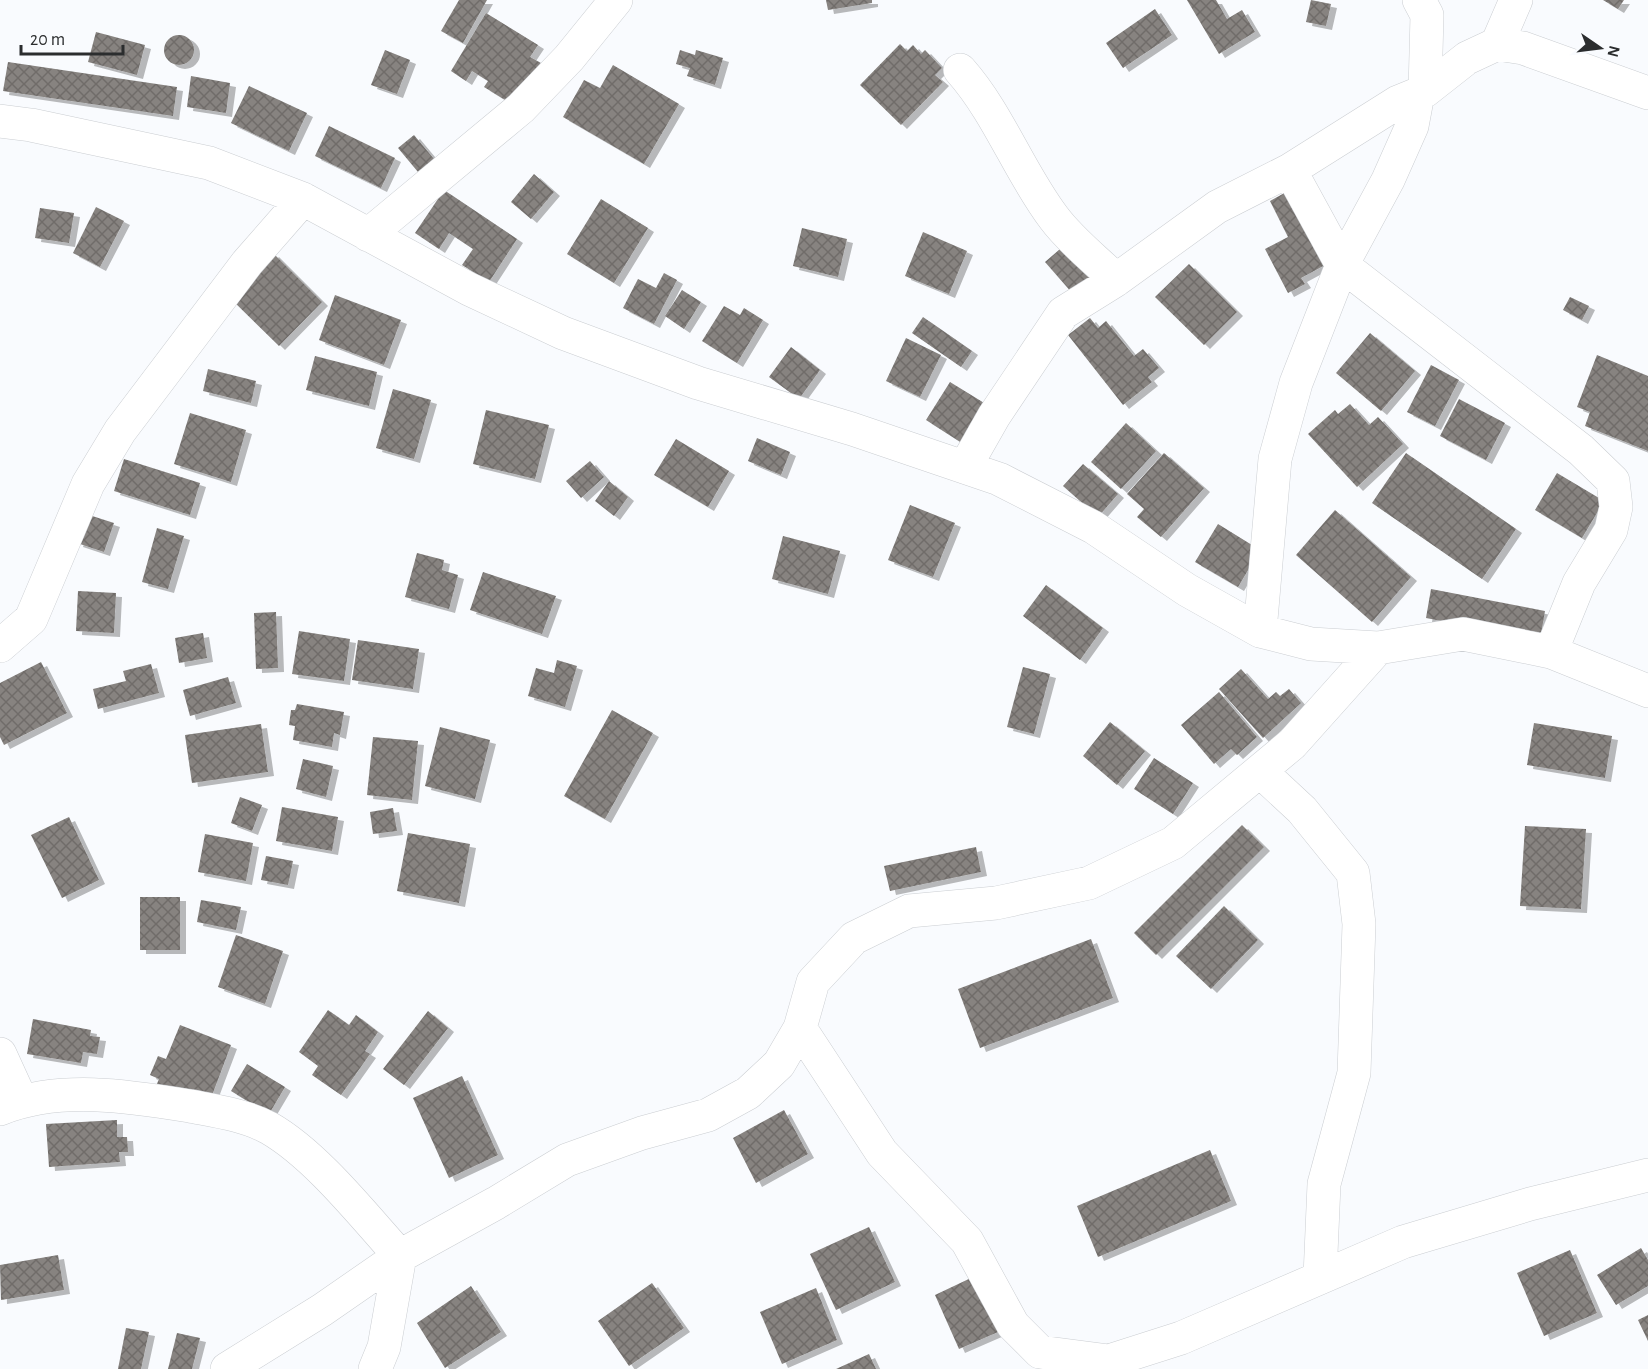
<svg xmlns="http://www.w3.org/2000/svg" width="1648" height="1369" font-family="'Alegreya Sans',sans-serif">
	<style>
		.building { fill: url(#building-cross-hatch); filter: url(#shadow) }
		.lines { fill: none; stroke-linecap: round; stroke-linejoin: round }
		.minor-casing { stroke: #cbced2; stroke-width: 34 }
		.minor { stroke: #fff; stroke-width: 33 }
	</style>
	<defs>
		<pattern id="building-cross-hatch" width="8" height="8" patternUnits="userSpaceOnUse" patternTransform="scale(1.5)"><rect width="8" height="8" fill="#878380"/><path d="M0 0l8 8M0 8l8-8" fill="none" stroke="#6f6c69"/></pattern>
		<filter id="shadow"><feDropShadow dx="6" dy="4" stdDeviation="0" flood-color="#0004"/></filter>
	</defs>
	<rect width="100%" height="100%" fill="#f9fbfe"/>
	<path class="building" d="M459,0H487L463,43L441,31Z
		M826,0H872V3L828,10Z
		M1187,0H1216L1227,19L1242,10L1255,32L1219,54Z
		M1311,0L1331,4L1326,26L1306,22Z
		M1603,0H1624L1618,9Z
		M1155,9L1172,35L1123,68L1106,43Z
		M486,13L538,45L530,57L541,63L515,106L484,87L488,81L472,71L466,81L451,71Z
		M96,32L145,45L137,75L88,62Z
		M164 50a15 15 0 1 1 30 0a15 15 0 1 1-30 0Z
		M900,44L907,51L913,45L921,54L925,50L942,68L935,75L943,82L901,125L860,85Z
		M385,50L410,60L397,94L371,85Z
		M680,50L695,55L696,50L723,58L715,85L687,76L690,68L676,64Z
		M8,62L177,87L173,116L3,91Z
		M613,65L679,104L644,164L563,117L584,80L600,88Z
		M191,76L230,83L226,113L187,107Z
		M249,86L307,113L289,151L231,123Z
		M329,126L395,158L381,188L315,156Z
		M414,135L434,159L418,172L398,148Z
		M534,174L554,192L531,219L511,202Z
		M444,190L517,239L489,282L462,265L473,249L449,233L439,249L415,233Z
		M1288,191L1325,265L1301,278L1305,284L1288,293L1265,249L1288,237L1270,201Z
		M601,199L648,228L614,283L567,254Z
		M96,207L124,221L100,267L73,253Z
		M40,208L74,213L69,243L35,238Z
		M802,228L847,239L838,277L793,266Z
		M923,232L967,251L949,294L905,276Z
		M1067,243L1094,275L1073,294L1045,262Z
		M273,253L322,302L279,346L230,298Z
		M1189,264L1237,312L1204,345L1155,297Z
		M664,273L677,280L654,324L623,308L638,279L656,288Z
		M682,290L701,302L684,329L665,316Z
		M335,295L401,320L384,365L319,340Z
		M1570,297L1589,306L1582,320L1563,310Z
		M724,306L740,315L744,308L763,320L737,363L702,341Z
		M923,317L972,351L961,367L912,333Z
		M1090,318L1098,328L1106,321L1134,356L1143,349L1159,368L1148,377L1152,382L1123,405L1068,335Z
		M1370,333L1415,371L1381,411L1336,373Z
		M906,338L941,355L920,397L886,381Z
		M791,347L820,370L799,399L769,377Z
		M1597,355L1648,376V451L1585,426L1590,412L1577,407Z
		M315,356L377,372L369,406L306,390Z
		M1431,365L1459,380L1435,426L1407,412Z
		M208,369L256,381L251,403L203,391Z
		M950,382L989,406L965,445L926,420Z
		M393,389L431,400L414,459L376,448Z
		M1459,399L1505,423L1486,460L1440,436Z
		M1350,404L1369,425L1378,417L1403,444L1357,487L1308,434L1335,410L1338,414Z
		M486,410L549,425L535,479L473,464Z
		M190,413L246,430L231,482L174,464Z
		M1126,423L1156,451L1121,489L1091,462Z
		M757,438L790,452L781,475L748,461Z
		M676,439L729,471L708,507L654,475Z
		M1164,453L1204,488L1161,537L1137,517L1144,509L1127,494Z
		M1406,453L1516,529L1482,579L1372,503Z
		M124,459L200,483L190,515L114,491Z
		M590,461L604,477L581,498L566,481Z
		M1083,464L1118,494L1098,517L1063,486Z
		M1557,473L1604,501L1582,538L1535,510Z
		M609,481L628,497L614,516L595,501Z
		M910,505L955,523L933,577L888,560Z
		M1335,510L1411,577L1372,622L1296,555Z
		M86,514L114,523L104,552L77,543Z
		M1218,524L1260,550L1238,587L1195,562Z
		M157,528L184,536L168,589L142,582Z
		M783,536L840,551L828,594L772,579Z
		M417,553L444,560L442,570L458,575L449,609L405,597Z
		M483,572L556,596L542,634L470,610Z
		M1046,585L1103,628L1080,660L1023,616Z
		M1431,589L1545,611L1540,640L1426,618Z
		M78,591L116,593L114,633L76,631Z
		M276,612L278,668L256,669L254,613Z
		M299,631L350,639L344,681L292,674Z
		M203,633L207,658L179,663L175,638Z
		M358,640L419,649L413,689L352,680Z
		M557,660L577,666L565,707L528,696L536,668L554,673Z
		M41,662L67,713L4,745L0,737V683Z
		M151,664L159,693L98,709L93,689L126,681L123,671Z
		M1023,667L1050,674L1034,734L1007,727Z
		M1241,669L1268,699L1276,692L1280,696L1289,689L1301,703L1263,738L1219,689Z
		M228,677L236,703L190,716L183,690Z
		M1219,692L1257,737L1237,755L1231,749L1214,764L1181,725Z
		M297,704L344,712L340,735L334,733L332,747L293,740L295,726L289,725L291,710H295Z
		M612,710L653,733L605,819L564,796Z
		M1110,722L1145,751L1117,785L1083,756Z
		M1534,723L1612,736L1605,778L1527,765Z
		M261,724L268,772L192,783L185,735Z
		M440,727L490,740L475,799L425,786Z
		M373,737L418,741L412,800L367,795Z
		M1154,758L1193,783L1173,814L1134,789Z
		M303,759L333,766L326,797L296,789Z
		M240,797L262,805L252,831L231,823Z
		M282,807L338,817L332,851L276,841Z
		M393,808L397,831L373,834L370,812Z
		M69,817L99,880L62,898L31,835Z
		M1242,825L1264,847L1156,955L1134,933Z
		M1525,826L1586,829L1581,909L1520,906Z
		M408,833L470,844L459,903L397,891Z
		M205,834L253,843L246,881L198,872Z
		M976,847L981,872L890,891L884,866Z
		M266,856L293,861L288,885L261,880Z
		M140,897H180V950H140Z
		M201,900L241,907L236,930L197,922Z
		M1224,906L1258,940L1211,989L1176,956Z
		M236,935L283,951L265,1004L218,987Z
		M1091,939L1113,998L980,1048L958,989Z
		M328,1010L349,1025L356,1015L378,1032L365,1051L370,1054L341,1095L312,1075L318,1066L299,1052Z
		M428,1011L448,1028L404,1085L383,1069Z
		M33,1019L91,1030L90,1036L100,1037L97,1054L83,1052L81,1063L27,1054Z
		M180,1025L231,1045L208,1106L156,1086L159,1079L150,1075L158,1056L166,1059Z
		M247,1064L285,1087L269,1114L231,1091Z
		M462,1076L498,1155L449,1178L413,1098Z
		M784,1110L808,1154L756,1183L733,1138Z
		M117,1120V1137H127L128,1152H119L120,1162L49,1167L46,1124Z
		M1210,1150L1231,1201L1098,1257L1077,1206Z
		M869,1227L895,1282L836,1310L810,1254Z
		M1641,1248L1648,1260V1286L1616,1305L1597,1275Z
		M1570,1250L1597,1313L1544,1336L1517,1273Z
		M58,1255L64,1290L1,1300L0,1265Z
		M973,1277L998,1332L959,1349L935,1295Z
		M652,1283L684,1328L629,1366L598,1321Z
		M471,1286L501,1332L445,1368L417,1323Z
		M816,1288L837,1340L782,1364L760,1312Z
		M1648,1315V1341L1638,1320Z
		M126,1328L149,1332L141,1369H118Z
		M177,1333L200,1338L192,1369H168Z
		M869,1354L876,1369H836Z"/>
	<g class="lines">
		<defs>
			<path id="minor" d="M1419,0L1427,15L1425,91
				M1497,44L1516,0
				M960,70C999,114 1019,172 1054,218C1071,241 1096,260 1116,280
				M0,121L31,125L209,163L303,199L469,289L563,333L698,383L852,429L999,479L1093,527L1187,590L1260,631L1311,644L1378,648L1463,634L1551,652L1648,691
				M1290,170L1342,265L1581,450L1613,481L1616,507L1611,530L1579,583L1551,652
				M368,235L521,108L569,58L616,0
				M965,467L994,416L1063,313L1116,280L1217,207L1290,170L1398,102L1425,91L1467,58L1497,44L1523,48L1648,93
				M1260,631L1275,459L1296,383L1342,265L1388,180L1412,126L1418,94
				M0,646L31,619L88,484L120,431L247,263L303,199
				M1260,771L1302,810L1353,873L1359,924L1354,1073L1324,1184L1320,1277
				M800,1028L882,1153L967,1241L1013,1325L1040,1352L1109,1361L1181,1338L1403,1242L1530,1204L1648,1175
				M0,1054L21,1100
				M0,1109C59,1085 128,1096 190,1106C216,1111 245,1115 269,1128C316,1155 363,1215 400,1256L384,1347L375,1369
				M227,1369L322,1310L400,1256L496,1203L567,1160L642,1133L708,1115L748,1093L779,1064L800,1028L813,982L854,938L909,911L996,903L1089,883L1173,843L1292,744L1378,648"/>
		</defs>
		<use href="#minor" class="minor-casing"/>
		<use href="#minor" class="minor"/>
	</g>
	<g transform="translate(1600 48) rotate(104)" stroke="#f9fbfe" stroke-width="4.5" paint-order="stroke">
	<path d="M0-4.5L10 22L0 15L-10 22Z" fill="#2b2d2e"/>
	<text y="-9" font-size="16" font-weight="bold" text-anchor="middle" fill="#2b2d2e">N</text>
	</g>
	<path d="M21 45v9h102v-9" fill="none" stroke="#2b2d2e" stroke-width="3"/>
	<text x="30" y="45" font-size="18" fill="#2b2d2e" stroke="#f9fbfe" stroke-width="4.5" paint-order="stroke">20 m</text>
</svg>
